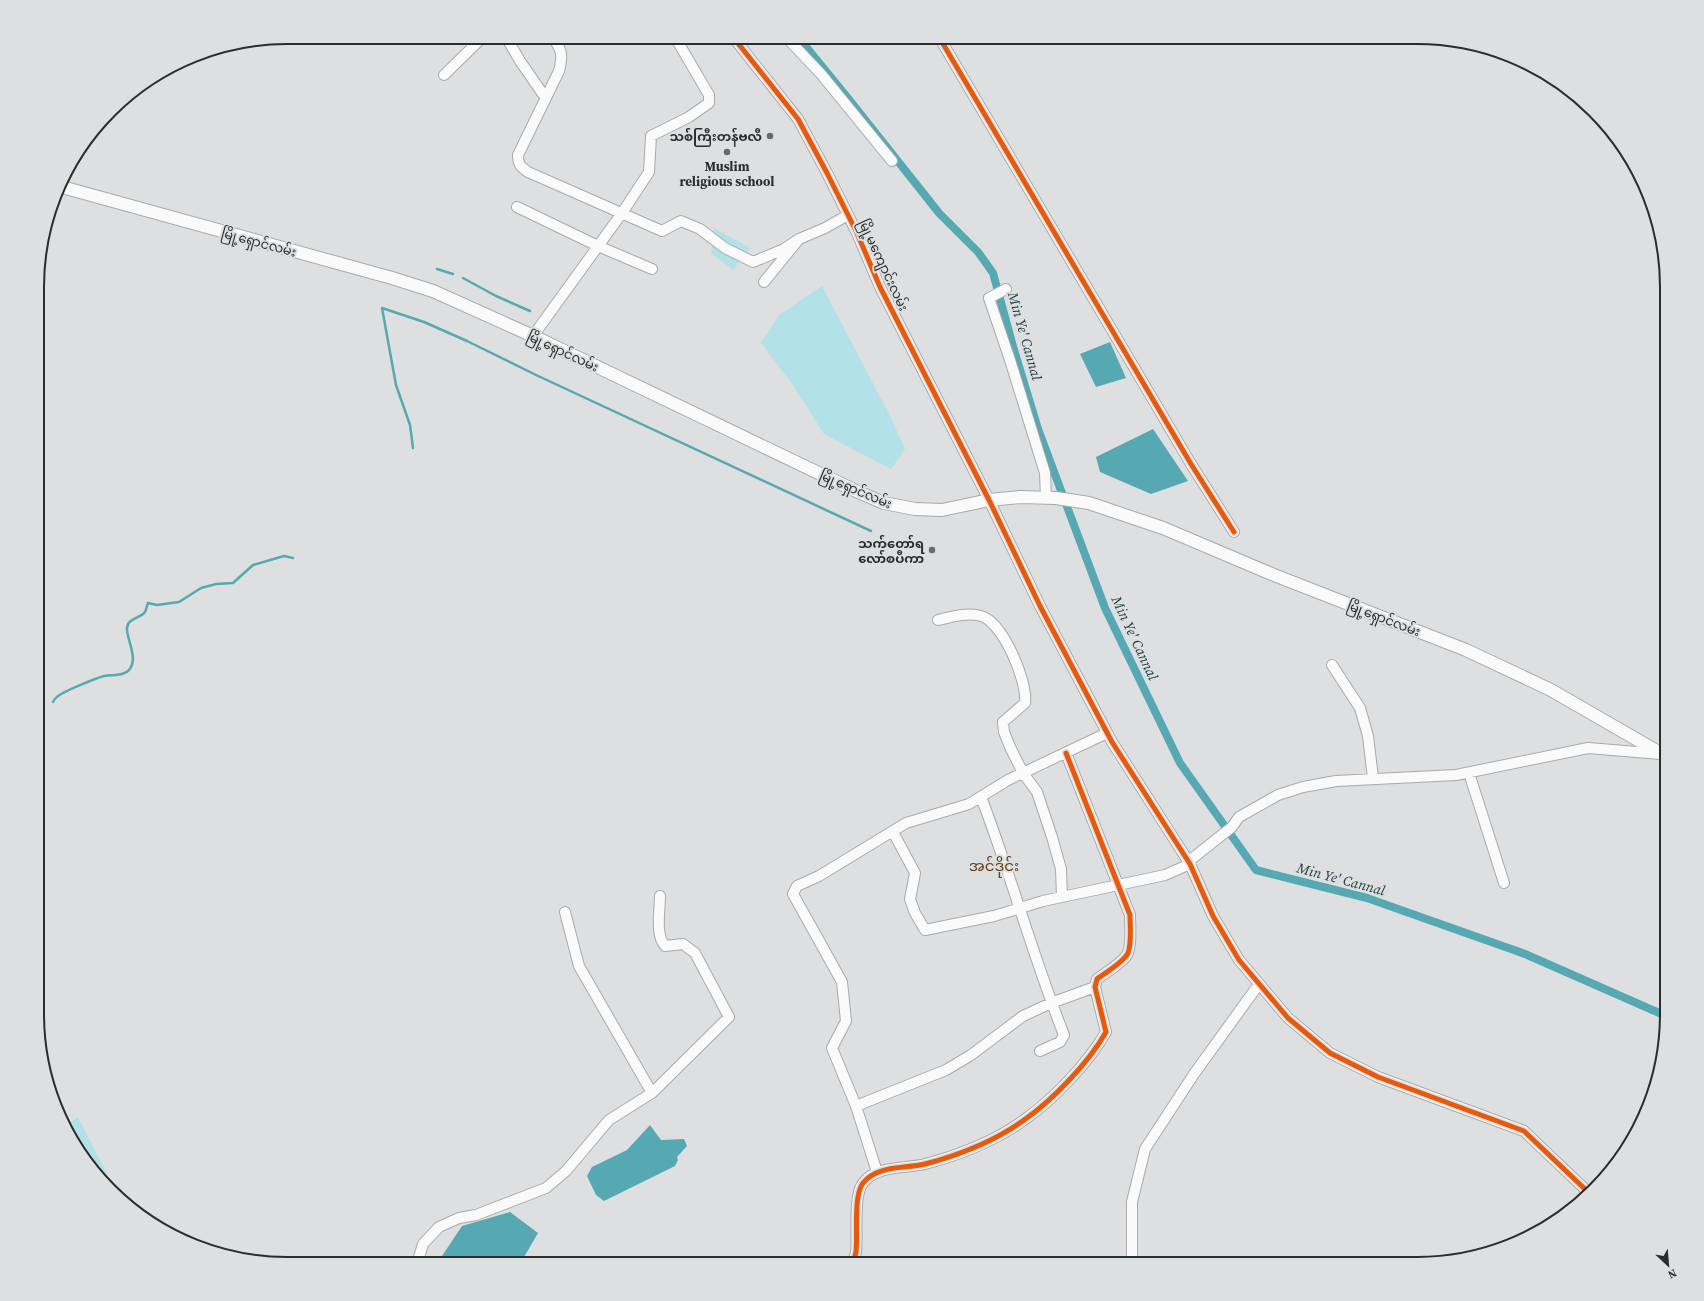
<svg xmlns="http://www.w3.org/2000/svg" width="1704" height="1301" font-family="'Source Serif 4','Noto Sans Myanmar',serif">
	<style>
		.green { fill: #b2e1e7 }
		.water { fill: #56a9b3 }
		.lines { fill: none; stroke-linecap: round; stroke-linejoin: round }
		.stream { stroke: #56a9b3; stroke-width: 2.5 }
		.canal { stroke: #56a9b3; stroke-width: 8 }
		.minor-casing { stroke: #a8aaab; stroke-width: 12 }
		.major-casing { stroke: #a8aaab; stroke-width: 14 }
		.minor { stroke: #fafafa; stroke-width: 10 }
		.major { stroke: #fafafa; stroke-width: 12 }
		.cycleway-casing { stroke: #dce0e1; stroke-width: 8 }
		.cycleway { stroke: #e8590c; stroke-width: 5 }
		.poi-dot { fill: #696b6b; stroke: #dce0e1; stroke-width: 1.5 }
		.labels { text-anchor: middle; stroke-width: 4; stroke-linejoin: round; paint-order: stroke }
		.poi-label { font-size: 13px; font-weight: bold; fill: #2b2c2c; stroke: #dce0e1; text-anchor: end }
		.street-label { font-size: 13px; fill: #2b2c2c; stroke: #dce0e1 }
		.water-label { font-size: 14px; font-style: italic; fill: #233b3f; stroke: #dce0e1 }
		.quarter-label { font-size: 15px; fill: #673b16; stroke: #dce0e1 }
		.rim { fill: none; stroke: #2b2c2c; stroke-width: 2 }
	</style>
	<rect width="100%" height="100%" fill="#dddfe0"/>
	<path class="green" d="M714,228L750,248L733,270L711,253Z
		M822,286L889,414L905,449L891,469L824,434L791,382L761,343L779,315Z
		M78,1117L119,1198L65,1127Z"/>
	<path class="water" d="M1110,342L1126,378L1096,387L1080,354Z
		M1153,429L1188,481L1151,494L1100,472L1096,457Z
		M650,1125L661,1140L684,1139L687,1146L677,1157L678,1160L675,1166L604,1201L596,1195L587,1176L592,1167L627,1150Z
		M510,1212L538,1233L520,1264H446L442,1256L462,1226Z"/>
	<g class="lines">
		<path class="stream" d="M437,269L453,274
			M463,278L496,296L530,311
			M413,448L410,425L396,385L382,308L424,322L467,341L536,375L871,531
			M53,702C54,700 55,698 57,697C61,692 97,678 104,676C112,674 121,677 128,671C139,661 128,642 127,630C126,618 140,619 145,612C146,610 147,606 148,603L157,605L179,602L201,588L216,584L233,583L253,565L284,556L293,558"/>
		<path class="canal" d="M798,37L847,97L939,213L978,252L993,273L1014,350L1038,429L1105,608L1180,763L1256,870L1367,898L1525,954L1666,1016"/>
		<defs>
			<path id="minor" d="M506,37L520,61L545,97
				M553,37C562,51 563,55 559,71L518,155C518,165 521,167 528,172L662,231L681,221L700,229L725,248L753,262L784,249L799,239
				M731,37L737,42L798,119L827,173L857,233L880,287L989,500L1040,606L1112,742L1190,864L1213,916L1239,960L1288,1018L1330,1053L1378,1077L1524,1131L1588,1192
				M786,37L821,74L892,161
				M939,37L1191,464L1234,532
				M444,75L483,37
				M517,207L598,246L652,269
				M764,282L799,239L825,228L848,215
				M1006,289L989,298L1010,360L1045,473L1046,498
				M533,336L622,213L649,172L651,136L689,117L709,103V95L675,37
				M938,620C951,617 968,612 981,616C1003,622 1028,682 1025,703L1003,722L1004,732L1010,747L1023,773L1037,792L1052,837L1061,869L1062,897
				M1332,665L1360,708L1368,736L1373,778
				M1469,773L1504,883
				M981,797C1011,875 1033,957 1064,1035L1060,1042L1040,1051
				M893,832L915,873L910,899L915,913L925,930L994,916L1043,901L1165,875L1190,864
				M1189,861L1232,827L1239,817L1278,795L1303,787L1336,781L1456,775L1588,748L1661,754
				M565,912L579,966L652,1093
				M856,1106L946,1070L971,1055L1023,1016L1051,1003L1095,987
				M877,1172L856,1106L832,1048L846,1021L842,982L793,894L797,886L819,876L906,823L969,804L1008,780L1107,733
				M417,1264L423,1244L439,1227L459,1218L476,1215L546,1188L566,1171L609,1120L652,1093L729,1017L695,953L683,944L665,946C655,935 660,911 660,896
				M853,1264C854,1260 855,1256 856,1252C858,1235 853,1196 863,1183C877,1165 904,1169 925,1164C959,1155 995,1141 1024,1120C1053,1100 1089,1062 1106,1032L1095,987L1097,979C1105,973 1124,962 1128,953C1132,942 1130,926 1130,915L1066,753
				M1132,1264V1202L1145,1149L1194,1074L1259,984"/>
			<path id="major" d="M62,187L392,278L433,291L533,336L856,491L884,503L915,509L942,510L989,500L1020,497L1056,498L1089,503L1163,528L1274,575L1466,650L1551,690L1667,757"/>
		</defs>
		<use href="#minor" class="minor-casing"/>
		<use href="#major" class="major-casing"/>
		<use href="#minor" class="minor"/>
		<use href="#major" class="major"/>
		<defs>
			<path id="cycleway" d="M731,37L737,42L798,119L827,173L857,233L880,287L989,500L1040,606L1112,742L1190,864L1213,916L1239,960L1288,1018L1330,1053L1378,1077L1524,1131L1588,1192
				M939,37L1191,464L1234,532
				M853,1264C854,1260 855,1256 856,1252C858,1235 853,1196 863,1183C877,1165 904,1169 925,1164C959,1155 995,1141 1024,1120C1053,1100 1089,1062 1106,1032L1095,987L1097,979C1105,973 1124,962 1128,953C1132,942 1130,926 1130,915L1066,753"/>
		</defs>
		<use href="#cycleway" class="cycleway-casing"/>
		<use href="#cycleway" class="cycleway"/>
	</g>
	<g class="poi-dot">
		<circle cx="770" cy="136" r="4"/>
		<circle cx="727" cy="152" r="4"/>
		<circle cx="932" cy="550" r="4"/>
	</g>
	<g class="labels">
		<g class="poi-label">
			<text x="762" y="141">သစ်ကြီးတန်ဗလီ</text>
			<text x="727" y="171" text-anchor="middle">Muslim<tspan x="727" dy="15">religious school</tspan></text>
			<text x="924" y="548">သက်တော်ရ<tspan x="924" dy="15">လော်စပီကာ</tspan></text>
		</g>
		<g class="street-label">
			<text transform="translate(259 242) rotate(15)" y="5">မြို့ရှောင်လမ်း</text>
			<text transform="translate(884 265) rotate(65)" y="5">မြို့မကျောင်းလမ်း</text>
			<text transform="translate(563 351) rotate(25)" y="5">မြို့ရှောင်လမ်း</text>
			<text transform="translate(856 489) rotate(23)" y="5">မြို့ရှောင်လမ်း</text>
			<text transform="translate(1384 618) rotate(21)" y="5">မြို့ရှောင်လမ်း</text>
		</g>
		<g class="water-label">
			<text transform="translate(1025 336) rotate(74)" y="5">Min Ye' Cannal</text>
			<text transform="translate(1135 638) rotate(65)" y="5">Min Ye' Cannal</text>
			<text transform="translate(1341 879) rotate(15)" y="5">Min Ye' Cannal</text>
		</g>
		<g class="quarter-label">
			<text x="994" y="871">အင်ဒိုင်း</text>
		</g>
	</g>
	<path d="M0 0H1704V1301H0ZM287 44H1417A243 243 0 0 1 1660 287V1014A243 243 0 0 1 1417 1257H287A243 243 0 0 1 44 1014V287A243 243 0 0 1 287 44Z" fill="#dce0e1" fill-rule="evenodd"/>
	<path class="rim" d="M287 44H1417A243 243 0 0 1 1660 287V1014A243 243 0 0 1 1417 1257H287A243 243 0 0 1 44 1014V287A243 243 0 0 1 287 44Z"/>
	<g transform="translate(1668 1265) rotate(154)" stroke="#dce0e1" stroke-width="3" paint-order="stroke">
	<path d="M0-3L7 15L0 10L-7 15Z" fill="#2b2c2c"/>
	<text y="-6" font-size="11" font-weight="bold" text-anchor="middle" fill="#2b2c2c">N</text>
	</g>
</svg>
